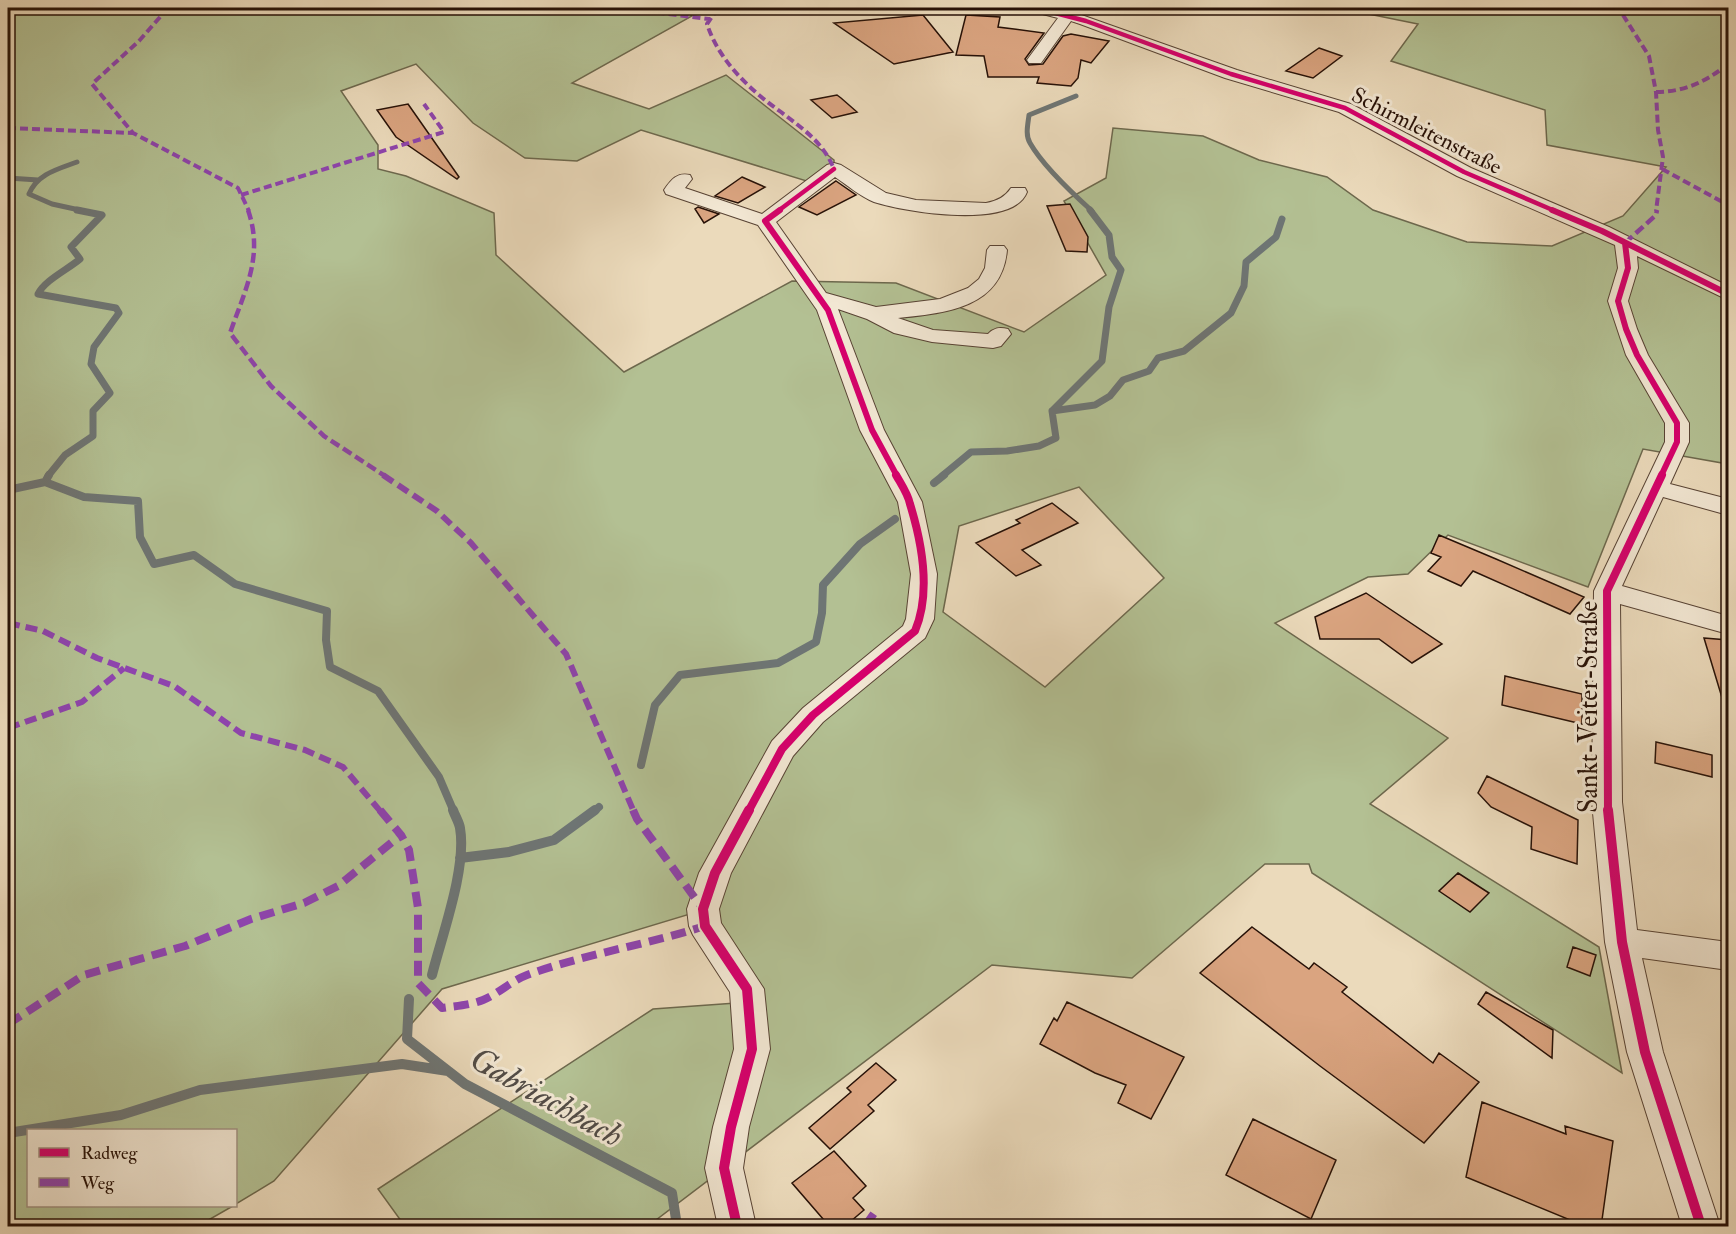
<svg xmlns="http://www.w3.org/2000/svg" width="1736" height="1234" font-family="'IM FELL Double Pica',serif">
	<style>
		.green { fill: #b3c093; stroke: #6d684d; stroke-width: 1.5; fill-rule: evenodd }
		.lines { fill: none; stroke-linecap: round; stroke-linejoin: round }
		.stream-far3 { stroke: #6e7574; stroke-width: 5 }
		.stream-far2 { stroke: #6e7574; stroke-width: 7 }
		.stream-far1 { stroke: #6e7574; stroke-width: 8 }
		.stream { stroke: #6e7574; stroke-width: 10 }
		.building { fill: #daa480; stroke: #271107; stroke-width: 1.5 }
		.minor-casing { stroke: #584334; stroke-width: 2 }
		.minor { fill: #f2e7d3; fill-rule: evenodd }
		.quiet-far3 { stroke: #8e44ad; stroke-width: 4; stroke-dasharray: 8 4; stroke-linecap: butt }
		.quiet-far2 { stroke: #8e44ad; stroke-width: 4.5; stroke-dasharray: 10 4.5; stroke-linecap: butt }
		.quiet-far1 { stroke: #8e44ad; stroke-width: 6; stroke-dasharray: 12 6; stroke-linecap: butt }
		.quiet { stroke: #8e44ad; stroke-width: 8; stroke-dasharray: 15 8; stroke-linecap: butt }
		.cycleway-far3-casing { stroke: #f2e7d3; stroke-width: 7 }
		.cycleway-far2-casing { stroke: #f2e7d3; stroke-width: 9 }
		.cycleway-far1-casing { stroke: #f2e7d3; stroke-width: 11 }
		.cycleway-casing { stroke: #f2e7d3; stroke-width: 14 }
		.cycleway-far3 { stroke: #d6006c; stroke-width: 4.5 }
		.cycleway-far2 { stroke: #d6006c; stroke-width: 6 }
		.cycleway-far1 { stroke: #d6006c; stroke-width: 8 }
		.cycleway { stroke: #d6006c; stroke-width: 10 }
		.labels { text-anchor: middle; stroke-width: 6; stroke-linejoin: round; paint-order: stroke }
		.far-street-label { font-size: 22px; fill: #271107; stroke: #f2e7d3 }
		.street-label { font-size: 26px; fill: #271107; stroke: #f2e7d3 }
		.near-water-label { font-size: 33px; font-style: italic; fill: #514b46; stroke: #f2e7d3 }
	</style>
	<rect width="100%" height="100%" fill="#ebdabb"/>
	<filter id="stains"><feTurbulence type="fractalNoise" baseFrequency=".00333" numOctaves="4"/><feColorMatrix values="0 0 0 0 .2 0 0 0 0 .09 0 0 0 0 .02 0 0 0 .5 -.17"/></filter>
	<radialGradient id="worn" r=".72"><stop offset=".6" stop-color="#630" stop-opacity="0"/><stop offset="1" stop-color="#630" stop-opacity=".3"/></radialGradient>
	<path class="green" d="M8,8H682L692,16L572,83L649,109L726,75L834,160V169L813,183L641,130L577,161L525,158L473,123L416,64L341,91L378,145V169L406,176L494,213L496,255L624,372L792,281L896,283L1024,332L1106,275L1064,201L1106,178L1113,128L1203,136L1259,160L1327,177L1373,210L1467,242L1552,246L1623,216L1666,167L1547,145L1545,110L1391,61L1418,24L1339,8H1728V464L1643,449L1588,587L1448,535L1408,574L1368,577L1275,623L1448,738L1370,804L1599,947L1622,1073L1312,873L1309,864H1265L1132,978L992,965L648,1226L404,1225L378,1189L653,1009L764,1001L693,913L442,989L274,1181L236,1204V1130H28V1206H233L198,1226H8ZM1079,487L1164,578L1045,687L943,612L959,526Z"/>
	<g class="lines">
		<path class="stream-far3" d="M1076,96L1029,115C1028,124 1025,135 1030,143C1043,166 1072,193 1092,211
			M77,162C58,169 37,174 29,194L52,204L84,211
			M8,178L38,180"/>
		<path class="stream-far2" d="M1052,411L1095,405L1110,396L1123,380L1149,371L1158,358L1184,351L1231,313L1244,286L1246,262L1276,237L1282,219
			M48,476L65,455L93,436V411L110,393L91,364L94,347L119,313L116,308L38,294C45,280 67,270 80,259L71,247L102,215L77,210
			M942,476L971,452L1007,451L1039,446L1056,438L1052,411L1102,361L1109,307L1121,270L1112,257L1109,235L1090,210"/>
		<path class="stream-far1" d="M49,475L45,482L84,497L138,501L140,537L154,564L194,555L235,584L327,611L326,640L330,667L378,691L439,777L454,812
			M934,483L944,475
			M8,490L45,482
			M641,765L655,705L680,675L778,663L816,642L822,613L823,585L860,544L895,519
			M593,812L599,807"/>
		<path class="stream" d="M460,858L509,852L554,840L595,810
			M432,975C442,935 467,868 460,828C459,822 455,816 453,810
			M409,999L407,1039L465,1084L672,1193L677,1226
			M8,1133L121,1115L200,1090L402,1064L448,1071"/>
	</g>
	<path class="building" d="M923,15L953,52L894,64L834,23Z
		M966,15L1000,17L998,27L1044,33L1025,59L1029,65L1043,64L1063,36L1071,34L1109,41L1091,63L1081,60L1078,78L1071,86L1037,83L1039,77H988L984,56L956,55Z
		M1319,48L1342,56L1313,78L1286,71Z
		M837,95L841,98L857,112L832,118L811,100Z
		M408,104L459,177L457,179L396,137L377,110Z
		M742,177L765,187L738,203L715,196Z
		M836,181L856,195L817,215L799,207Z
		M1070,204L1088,237L1087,252L1066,251L1047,206Z
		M698,207L719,214L704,223L695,209Z
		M1052,503L1078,523L1022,550L1041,565L1016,576L976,543L1020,523L1016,520Z
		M1439,535L1496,559L1584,597L1570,614L1473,571L1461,586L1428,571L1441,557L1431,553Z
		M1366,593L1442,644L1412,663L1379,639H1320L1315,617Z
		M1704,638L1728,640V701H1723Z
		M1505,676L1582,694V724L1502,705Z
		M1656,742L1712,755V777L1655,763Z
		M1487,776L1578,820L1577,864L1531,849L1532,827L1491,807L1478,793Z
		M1458,873L1489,893L1470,912L1439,891Z
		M1252,927L1309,969L1314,963L1347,987L1342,992L1433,1063L1439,1053L1479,1082L1424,1143L1320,1066L1200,973Z
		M1573,947L1596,955L1590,976L1567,967Z
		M1486,992L1553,1030L1552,1058L1478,1004Z
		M1067,1002L1184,1057L1151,1119L1118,1103L1126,1085L1095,1073L1040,1044L1054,1018L1057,1021Z
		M876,1063L896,1080L868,1105L874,1111L830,1149L809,1128L851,1092L847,1088Z
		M1482,1102L1566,1134L1565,1126L1613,1141L1601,1227H1587L1466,1177Z
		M1253,1119L1336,1160L1311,1219L1226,1175Z
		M834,1151L866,1186L853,1198L864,1210L844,1227H830L792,1183Z"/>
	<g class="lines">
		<defs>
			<path id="minor" d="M1028,8H1055L1073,12L1237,70L1351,104L1471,168L1609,227L1728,286V300L1637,256L1638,268L1628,301L1637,329L1648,355L1689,423V442L1670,484L1728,499V515L1663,497L1622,586L1728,616V634L1620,604L1622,802L1637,930L1728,942V970L1642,958L1663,1052L1720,1226H1682L1627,1052L1605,942L1592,802L1594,591L1665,442V423L1626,355L1608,301L1618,268L1615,245L1457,176L1339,112L1225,78L1080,24L1071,21L1041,63H1029L1027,60L1058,18L1031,11Z
				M834,163L841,165L886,193L916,200L986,203C997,201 1005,197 1011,188H1025L1027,192C1013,230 905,212 874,202C861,197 847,185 835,177L776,222L826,293L876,307L940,299L968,288L979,279L985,268L987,250L990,246H1004L1007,250C1002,308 946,313 898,318L933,330L988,334C994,328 999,327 1008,329L1011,334L1001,346L993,348L932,342L894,333L867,319L838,309L884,430L922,502L937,574L934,619L925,638L823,722L793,756L731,873L719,909L721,923L764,989L770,1049L749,1127L743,1168L756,1226H718L705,1168L713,1127L734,1049L730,992L693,935L689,926L687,909L699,873L772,741L803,708L903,626L906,619L911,574L898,502L860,430L817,310L758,225L666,194L664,190C671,180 677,172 690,175L692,179L685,188L762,214L827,165Z"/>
		</defs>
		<use href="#minor" class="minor-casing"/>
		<use href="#minor" class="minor"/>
		<path class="quiet-far3" d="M168,8L139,41L92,84L133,133L238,188L249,211
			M621,8L709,19
			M718,8L707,24C719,61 750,90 781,112C803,129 823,142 834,169
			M849,8L877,12L1008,11L1023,8
			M1613,8L1623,15L1649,56L1656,92L1658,130L1663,157L1656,211
			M1656,92C1684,92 1705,82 1727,65L1723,41L1728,28
			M8,128L133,133
			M1662,169L1728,205
			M241,195L444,132L424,104"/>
		<path class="quiet-far2" d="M248,210C264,256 245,290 230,333L271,386L324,436L385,476
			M1625,243L1656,215L1657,210"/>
		<path class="quiet-far1" d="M383,475L437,511L471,543L566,654L634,812
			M8,623L43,631L97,658L174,686L241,733L305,750L343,767L381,812
			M8,728L82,702L124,668"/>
		<path class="quiet" d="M380,810L401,835L409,850L418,908V983L442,1008C455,1006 471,1005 483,1000C498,994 511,981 527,975C585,954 646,945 705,926
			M633,810L637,819L703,909
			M8,1024L84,975L185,946L251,919L304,903L338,886L401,835
			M865,1226L875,1212"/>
		<defs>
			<path id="cycleway-far3" d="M1036,8L1086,21L1231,74L1345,108L1464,172L1555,211
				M778,211L834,169"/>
			<path id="cycleway-far2" d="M780,210L765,221L828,310L872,430L897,476
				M1552,210L1602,231L1728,294
				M1625,243L1628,268L1618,301L1626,329L1637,355L1677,423V442L1661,476"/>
			<path id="cycleway-far1" d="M748,812L782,749L813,715L915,631C931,593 922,543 910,504C908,494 901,484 896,475
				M1608,812L1607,591L1662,475"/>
			<path id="cycleway" d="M1608,810L1622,942L1645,1052L1701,1226
				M737,1226L724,1168L731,1127L752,1049L747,989L705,926L703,909L715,873L749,810"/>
		</defs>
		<use href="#cycleway-far3" class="cycleway-far3-casing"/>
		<use href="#cycleway-far2" class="cycleway-far2-casing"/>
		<use href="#cycleway-far1" class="cycleway-far1-casing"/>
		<use href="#cycleway" class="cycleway-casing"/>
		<use href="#cycleway-far3" class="cycleway-far3"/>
		<use href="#cycleway-far2" class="cycleway-far2"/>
		<use href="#cycleway-far1" class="cycleway-far1"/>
		<use href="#cycleway" class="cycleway"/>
	</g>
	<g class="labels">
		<g class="far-street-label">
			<text transform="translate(1427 130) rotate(27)" y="8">Schirmleitenstraße</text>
		</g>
		<g class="street-label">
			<text transform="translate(1588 707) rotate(-90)" y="9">Sankt-Veiter-Straße</text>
		</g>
		<g class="near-water-label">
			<text transform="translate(547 1096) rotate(29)" y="12">Gabriachbach</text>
		</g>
	</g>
	<rect width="1736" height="1234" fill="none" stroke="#ebdabb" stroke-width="30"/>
	<rect x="9" y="9" width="1718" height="1216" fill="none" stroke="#271107" stroke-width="3"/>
	<rect x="15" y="15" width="1706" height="1204" fill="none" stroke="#271107" stroke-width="1.5"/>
	<rect x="27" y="1129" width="210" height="78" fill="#f2e7d3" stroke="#a19181" stroke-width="1.5"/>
	<rect x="39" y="1148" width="30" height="9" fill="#d6006c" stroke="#a19181" stroke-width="1.5"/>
	<text x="81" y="1159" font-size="18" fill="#271107">Radweg</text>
	<rect x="39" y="1178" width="30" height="9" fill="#8e44ad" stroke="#a19181" stroke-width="1.5"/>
	<text x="81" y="1189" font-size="18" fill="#271107">Weg</text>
	<rect width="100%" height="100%" filter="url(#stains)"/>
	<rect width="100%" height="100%" fill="url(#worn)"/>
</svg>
